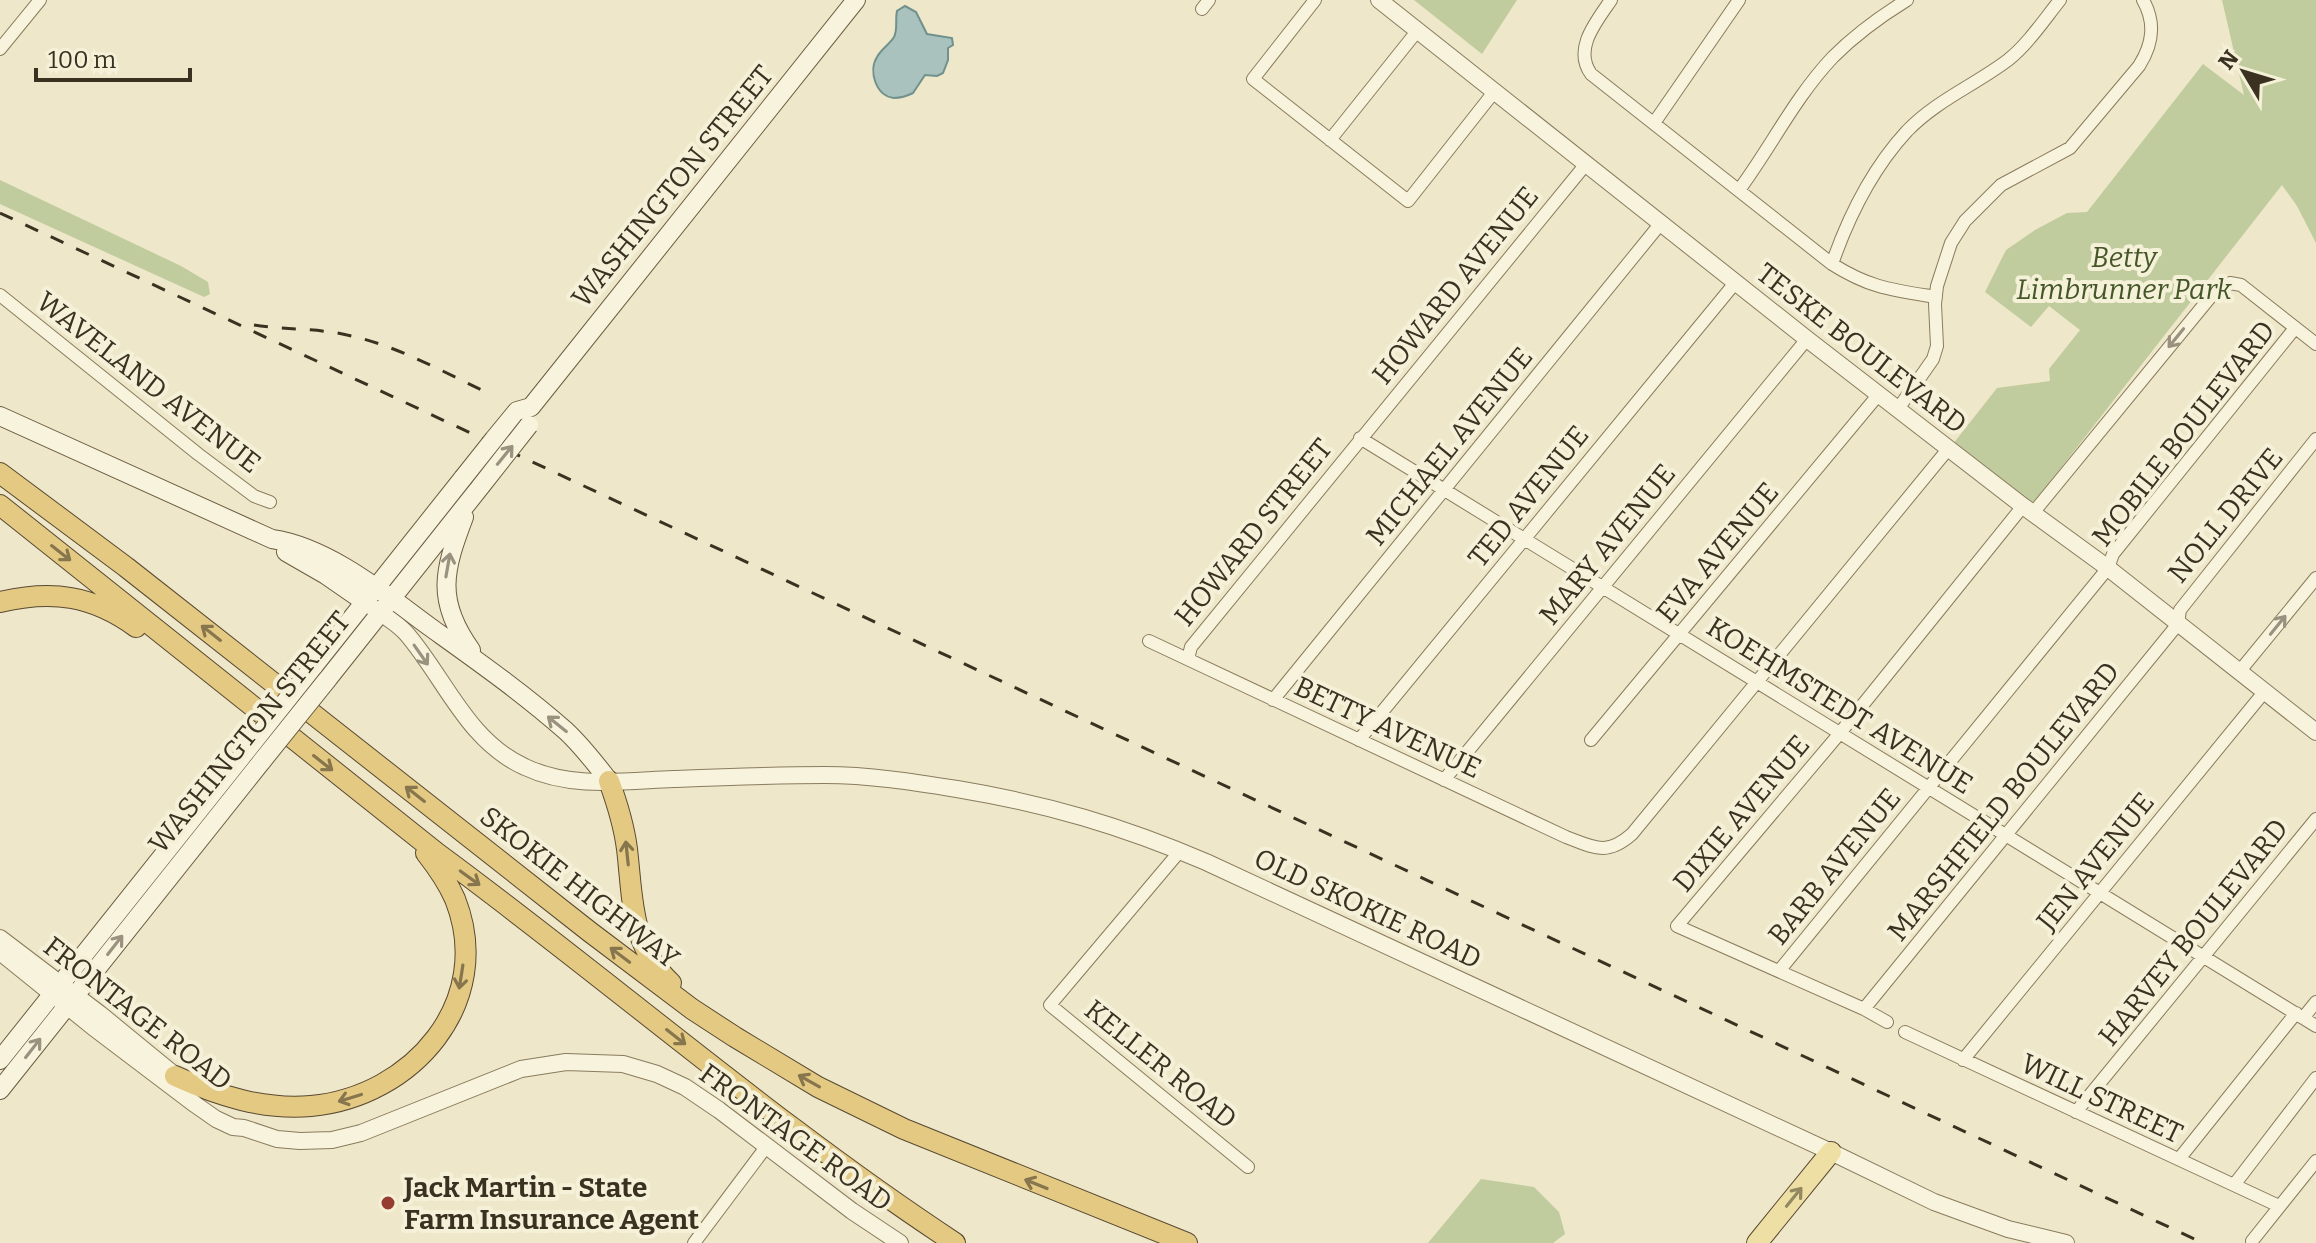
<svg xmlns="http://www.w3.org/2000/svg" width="2316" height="1243" font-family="Bitter,serif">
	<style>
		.green { fill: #c0cc9d }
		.water { fill: #aac2be; stroke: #70918d; stroke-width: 2 }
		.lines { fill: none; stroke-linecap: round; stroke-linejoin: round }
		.minor-casing { stroke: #8a7b5e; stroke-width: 14 }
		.tertiary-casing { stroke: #8a7b5e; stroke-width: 18 }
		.secondary-casing { stroke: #6c5c41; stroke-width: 20 }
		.primary-casing { stroke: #584932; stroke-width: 22 }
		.trunk-casing { stroke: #584932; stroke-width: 22 }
		.minor { stroke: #f8f3dd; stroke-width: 12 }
		.tertiary { stroke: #f8f3dd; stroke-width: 16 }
		.secondary { stroke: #f8f3dd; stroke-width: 18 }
		.primary { stroke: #eee0a4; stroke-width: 20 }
		.trunk { stroke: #e3c982; stroke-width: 20 }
		.rail { stroke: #3b3121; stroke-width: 3; stroke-dasharray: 14 14; stroke-linecap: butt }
		.secondary-bridge-casing { stroke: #6c5c41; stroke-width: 20; stroke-linecap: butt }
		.secondary-bridge { stroke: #f8f3dd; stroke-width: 18 }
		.oneway { stroke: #9a927f }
		.oneway2 { stroke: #87754d }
		.oneway3 { stroke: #948862 }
		.poi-dot { fill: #973c30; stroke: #f5f1d9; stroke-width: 3 }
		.labels { text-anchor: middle; stroke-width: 8; stroke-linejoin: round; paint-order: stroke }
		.street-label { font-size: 28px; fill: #3b3121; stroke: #f5f1d9 }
		.park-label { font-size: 28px; font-style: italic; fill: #455629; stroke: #f5f1d9 }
		.poi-label { font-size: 28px; font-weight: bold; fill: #3b3121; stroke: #f5f1d9; text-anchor: start }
	</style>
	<rect width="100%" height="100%" fill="#eee7c9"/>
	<path class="green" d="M1414,0H1517L1482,54Z
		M2222,0H2316V243L2297,206L2282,185L2031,506L1953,444L1997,388L2050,381L2049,369L2080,330L2049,306L2031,327L1985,292L2006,250L2035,230L2067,213L2087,212L2203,64L2244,95Z
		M0,180L181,266L208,282L210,294L204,297L0,204Z
		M1481,1179L1534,1187L1559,1212L1565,1234L1553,1243H1428Z"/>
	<path class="water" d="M905,6L916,12L927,34L952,38L953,45L948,48V60L943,73L937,76L925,75L913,93C907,96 901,98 894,98C876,96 868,71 877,57C881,49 889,45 894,37C898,29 895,20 897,11Z"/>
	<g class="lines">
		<defs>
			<path id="minor" d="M1315,0L1253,79L1408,201L1494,92
				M1611,0C1596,22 1573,49 1591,74L1832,264C1870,288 1892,290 1936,297
				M1202,9L1209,0
				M0,49L40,0
				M1654,123L1739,0
				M1330,140L1418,30
				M1739,190C1771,147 1795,97 1833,57C1855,35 1881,16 1907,0
				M1832,264C1849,215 1872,169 1907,131C1937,100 1975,85 2008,60C2028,44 2044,20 2060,0
				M0,295L198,454L254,496L270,502
				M1898,409L1933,359L1937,346L1935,304L1937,286L1951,243L1965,221L2001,185L2070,148L2139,66C2153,44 2156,23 2143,0
				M1360,438L2316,1026
				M2033,513L2217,289L2230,283L2241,285L2316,344
				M1149,641L1566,837C1595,848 1607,856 1632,834L1949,448
				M1188,659L1191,647L1586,164
				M2239,672L2316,578
				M1273,700L1661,223
				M1359,740L1735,283
				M1591,740L1879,394
				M1444,780L1807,339
				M1180,851L1050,1005L1248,1167
				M1779,971L2108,568L2113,554L2295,328
				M1864,1009L2178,624L2180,610L2316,439
				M2303,1018L2316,1002
				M1887,1022L1864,1009L1677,926L1840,733L2023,506
				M1905,1032L2279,1206
				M1963,1060L2265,691
				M2076,1112L2316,819
				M2179,1159L2296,1013
				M2234,1185L2316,1078
				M2252,1241L2316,1161
				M694,1243L766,1147"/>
			<path id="tertiary" d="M1379,0L1807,339L2023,506L2108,568L2316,732
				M372,607C383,615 397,623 406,633C445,678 467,741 525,767C571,789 624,781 673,779C724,777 774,775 825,775C869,775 913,782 957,789C1047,804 1122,826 1206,862L1831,1152L1934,1202L1975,1217L2008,1229L2066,1243
				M0,938L100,1014L183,1082
				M0,952L93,1027L196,1105L216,1119L233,1127L244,1128L277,1139L300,1141L332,1140L361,1133L521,1069L566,1062L623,1064L657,1074L685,1087L719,1110L852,1211L900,1243"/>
			<path id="secondary" d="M0,416L272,539C328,547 385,594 430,627C476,660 523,693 566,731C582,746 596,764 609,781
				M494,439L517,411L531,407L856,0
				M464,517C444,570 435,600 471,650
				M286,552L326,575L365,602
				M313,667L463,478
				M327,680L481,486
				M0,1060L247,750
				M0,1090L262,761"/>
			<path id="primary" d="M1757,1243L1831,1152"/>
			<path id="trunk" d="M0,473L126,567L590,932L692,1009L735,1037L818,1087L904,1129L1187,1243
				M0,505L437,853C611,981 774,1124 955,1243
				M0,602C52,590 92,595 136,627
				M609,781C617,803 624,825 627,849C633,899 630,945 671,983
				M175,1076C219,1096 263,1110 311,1106C412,1097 496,1002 455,899C448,883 437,867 426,853"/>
		</defs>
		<use href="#minor" class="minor-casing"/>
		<use href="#tertiary" class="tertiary-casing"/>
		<use href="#secondary" class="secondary-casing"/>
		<use href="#primary" class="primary-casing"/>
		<use href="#trunk" class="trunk-casing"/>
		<use href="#minor" class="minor"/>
		<use href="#tertiary" class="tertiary"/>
		<use href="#secondary" class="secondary"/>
		<use href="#primary" class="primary"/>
		<use href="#trunk" class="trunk"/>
		<path class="rail" d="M0,213L2203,1243
			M254,325C285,330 317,328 347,335C396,345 441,371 486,392"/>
		<defs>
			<path id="secondary-bridge" d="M463,478L494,439
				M481,486L529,425
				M247,750L313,667
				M262,761L327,680"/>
		</defs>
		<use href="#secondary-bridge" class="secondary-bridge-casing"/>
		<use href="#secondary-bridge" class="secondary-bridge"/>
	</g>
	<defs><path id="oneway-shaft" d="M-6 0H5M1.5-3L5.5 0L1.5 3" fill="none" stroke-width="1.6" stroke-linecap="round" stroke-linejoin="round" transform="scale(2)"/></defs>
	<g class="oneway">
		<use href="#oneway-shaft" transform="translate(2176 338) rotate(129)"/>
		<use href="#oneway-shaft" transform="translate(505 455) rotate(-51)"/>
		<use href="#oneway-shaft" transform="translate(448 565) rotate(-80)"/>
		<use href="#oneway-shaft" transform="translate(2278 625) rotate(-51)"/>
		<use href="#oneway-shaft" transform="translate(421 655) rotate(55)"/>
		<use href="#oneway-shaft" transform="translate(557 724) rotate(-141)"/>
		<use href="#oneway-shaft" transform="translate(115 945) rotate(-52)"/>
		<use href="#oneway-shaft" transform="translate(33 1048) rotate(-52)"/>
	</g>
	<g class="oneway2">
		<use href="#oneway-shaft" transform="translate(61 553) rotate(38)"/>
		<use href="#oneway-shaft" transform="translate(211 633) rotate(-142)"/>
		<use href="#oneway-shaft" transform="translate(323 763) rotate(38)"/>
		<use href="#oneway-shaft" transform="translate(415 794) rotate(-142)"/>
		<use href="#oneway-shaft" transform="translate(627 853) rotate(-96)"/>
		<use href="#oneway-shaft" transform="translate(470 878) rotate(36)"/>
		<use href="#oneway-shaft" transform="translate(620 955) rotate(-143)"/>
		<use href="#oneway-shaft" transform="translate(461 977) rotate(99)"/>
		<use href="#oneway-shaft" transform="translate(676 1037) rotate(38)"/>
		<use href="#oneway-shaft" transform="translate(809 1081) rotate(-151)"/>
		<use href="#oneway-shaft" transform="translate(350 1098) rotate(163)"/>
		<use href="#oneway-shaft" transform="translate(1036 1184) rotate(-158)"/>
	</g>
	<use class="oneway3" href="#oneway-shaft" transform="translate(1794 1197) rotate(-51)"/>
	<circle class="poi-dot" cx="388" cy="1203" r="8"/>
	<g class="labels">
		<g class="street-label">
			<text transform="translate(672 186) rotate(-51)" y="10">WASHINGTON STREET</text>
			<text transform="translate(1455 285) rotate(-51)" y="10">HOWARD AVENUE</text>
			<text transform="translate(1862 348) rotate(38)" y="10">TESKE BOULEVARD</text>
			<text transform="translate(149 382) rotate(38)" y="10">WAVELAND AVENUE</text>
			<text transform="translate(2183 433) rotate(-52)" y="10">MOBILE BOULEVARD</text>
			<text transform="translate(1449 446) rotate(-51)" y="10">MICHAEL AVENUE</text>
			<text transform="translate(1528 496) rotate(-51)" y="10">TED AVENUE</text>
			<text transform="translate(2225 515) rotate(-51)" y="10">NOLL DRIVE</text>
			<text transform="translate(1253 532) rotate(-51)" y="10">HOWARD STREET</text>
			<text transform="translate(1607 544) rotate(-51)" y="10">MARY AVENUE</text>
			<text transform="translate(1717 552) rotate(-50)" y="10">EVA AVENUE</text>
			<text transform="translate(1840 705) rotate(32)" y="10">KOEHMSTEDT AVENUE</text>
			<text transform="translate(1388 727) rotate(25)" y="10">BETTY AVENUE</text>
			<text transform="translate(249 732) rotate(-51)" y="10">WASHINGTON STREET</text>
			<text transform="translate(2003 801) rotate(-51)" y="10">MARSHFIELD BOULEVARD</text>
			<text transform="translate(1741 813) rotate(-50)" y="10">DIXIE AVENUE</text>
			<text transform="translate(2095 861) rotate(-51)" y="10">JEN AVENUE</text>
			<text transform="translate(1834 866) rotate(-51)" y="10">BARB AVENUE</text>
			<text transform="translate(580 887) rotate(38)" y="10">SKOKIE HIGHWAY</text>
			<text transform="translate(1368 908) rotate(25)" y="10">OLD SKOKIE ROAD</text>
			<text transform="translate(2193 932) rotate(-51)" y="10">HARVEY BOULEVARD</text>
			<text transform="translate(138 1013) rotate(38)" y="10">FRONTAGE ROAD</text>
			<text transform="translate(1161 1064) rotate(39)" y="10">KELLER ROAD</text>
			<text transform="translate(2102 1098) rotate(25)" y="10">WILL STREET</text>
			<text transform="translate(796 1137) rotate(36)" y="10">FRONTAGE ROAD</text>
		</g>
		<g class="park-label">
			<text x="2124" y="267">Betty<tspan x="2124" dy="32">Limbrunner Park</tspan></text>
		</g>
		<g class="poi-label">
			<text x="404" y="1197">Jack Martin - State<tspan x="404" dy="32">Farm Insurance Agent</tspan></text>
		</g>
	</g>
	<g transform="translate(2244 72) rotate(308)" stroke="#f5f1d9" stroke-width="6" paint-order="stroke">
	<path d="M0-6L14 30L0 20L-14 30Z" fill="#3b3121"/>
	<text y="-12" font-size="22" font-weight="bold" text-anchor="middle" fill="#3b3121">N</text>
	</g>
	<path d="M36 68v12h154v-12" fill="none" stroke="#3b3121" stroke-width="4"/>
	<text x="48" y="68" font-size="24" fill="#3b3121" stroke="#f5f1d9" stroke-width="6" paint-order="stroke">100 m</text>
</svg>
